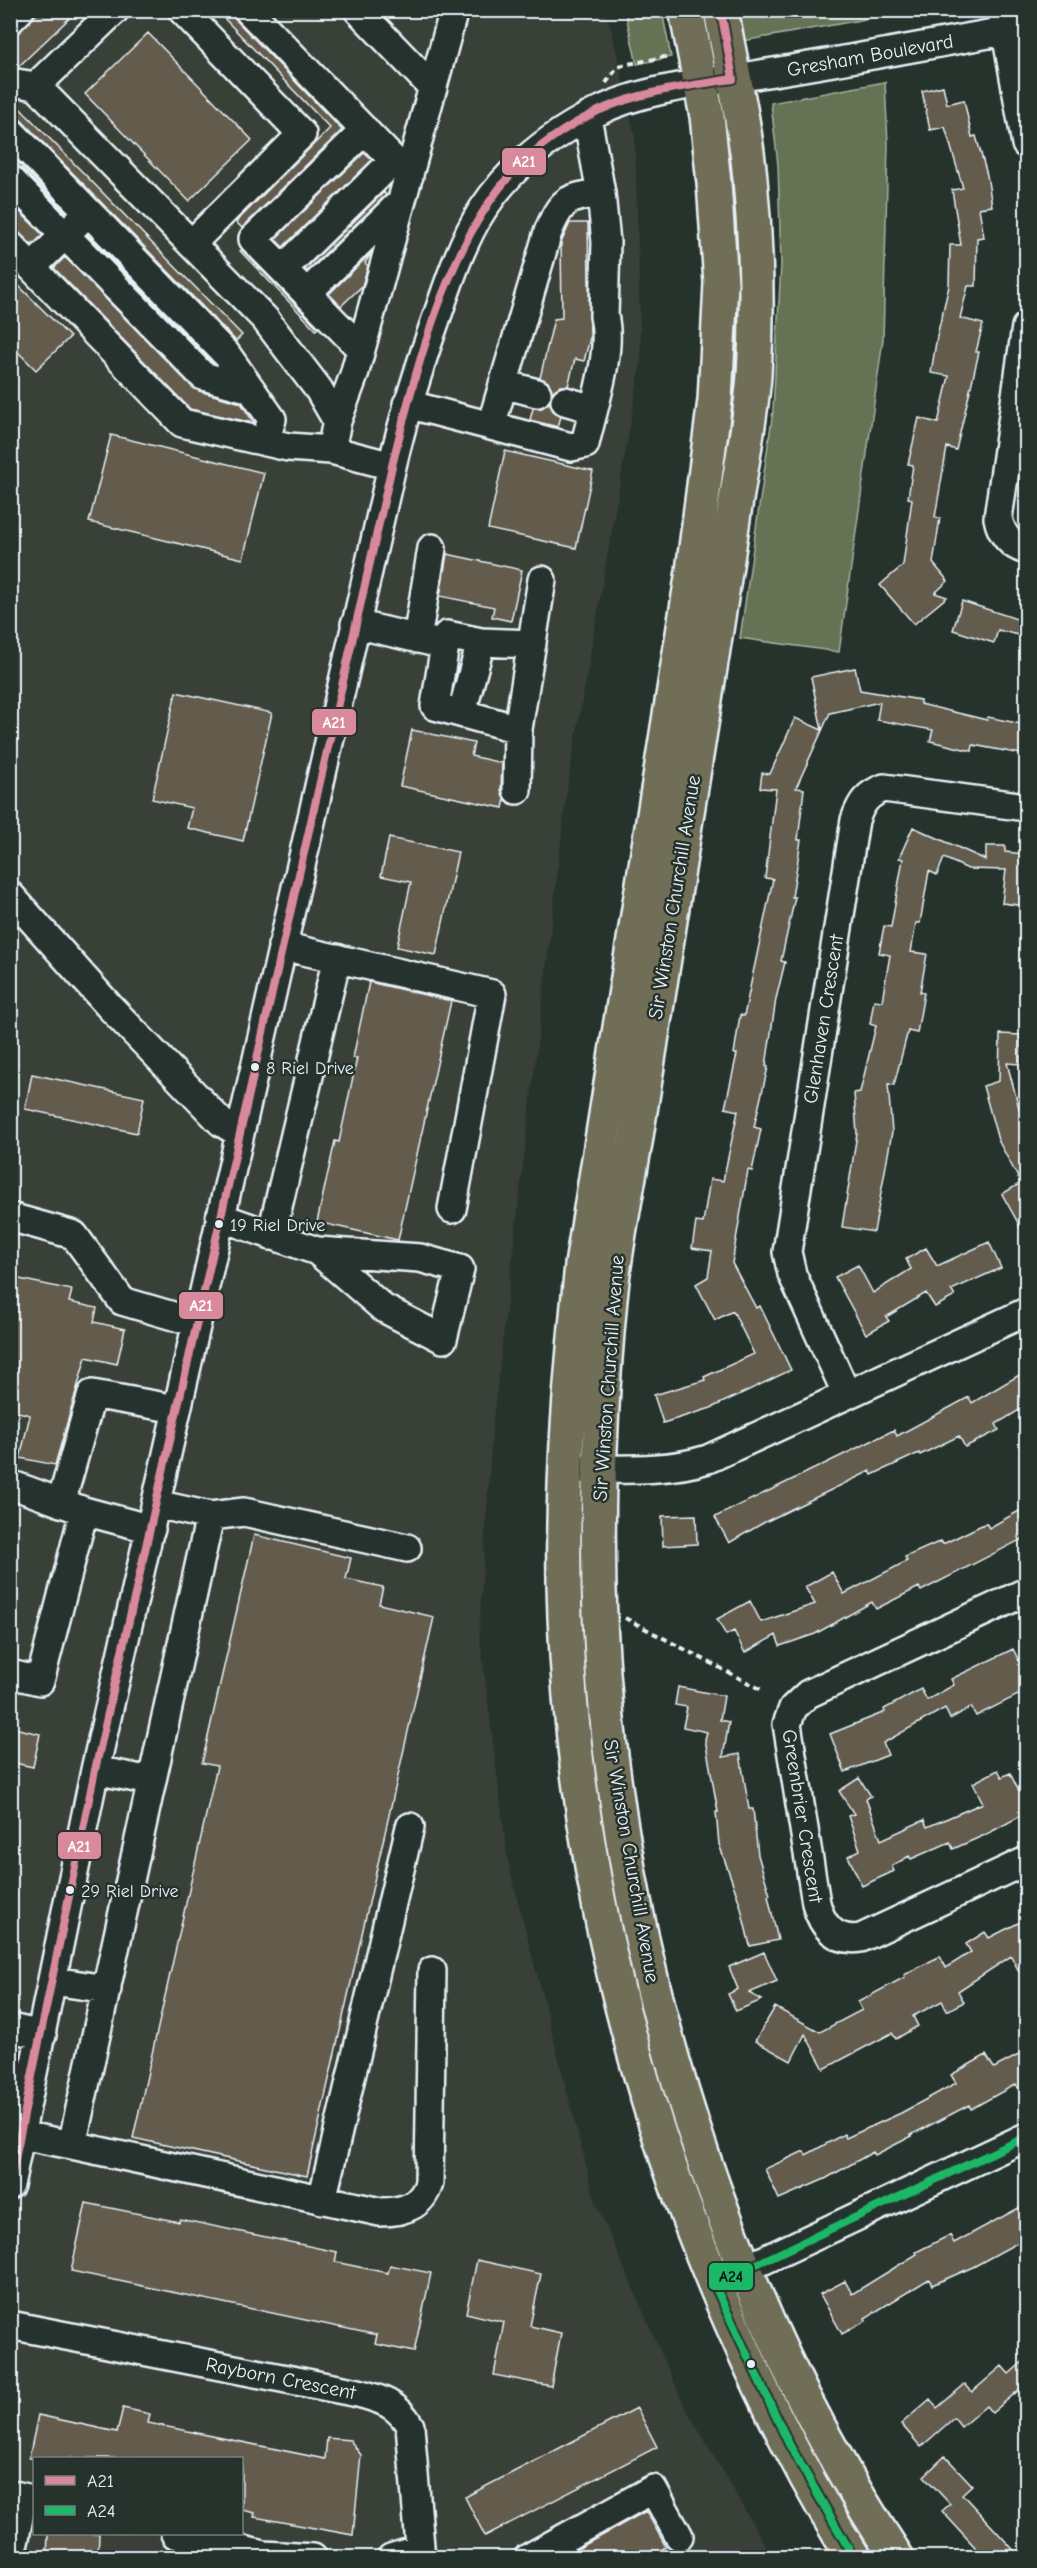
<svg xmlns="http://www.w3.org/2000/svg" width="1037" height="2568" font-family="'Comic Neue',sans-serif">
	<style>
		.built { fill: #393f37; fill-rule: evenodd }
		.green { fill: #657253; stroke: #a6b2a6; stroke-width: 1.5 }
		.building { fill: #645b4e; stroke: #e8f1f8; stroke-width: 1.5 }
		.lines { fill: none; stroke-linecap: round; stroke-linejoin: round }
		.minor-casing { stroke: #e8f1f8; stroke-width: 32 }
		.major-casing { stroke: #e8f1f8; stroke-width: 38 }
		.path { stroke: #e8f1f8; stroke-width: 4; stroke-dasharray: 6 4.5; stroke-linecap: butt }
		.minor { stroke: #26332d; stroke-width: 27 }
		.major { stroke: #716e59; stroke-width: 33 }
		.bus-1-casing { stroke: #26332d; stroke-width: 12 }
		.bus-2-casing { stroke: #26332d; stroke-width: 12 }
		.bus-1 { stroke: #d9899c; stroke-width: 8 }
		.bus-2 { stroke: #1ab867; stroke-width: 8 }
		.bus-dot { fill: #e8f1f8; stroke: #26332d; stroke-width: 2 }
		.labels { text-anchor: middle; stroke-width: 5; stroke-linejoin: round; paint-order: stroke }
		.bus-label { font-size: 18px; fill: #e8f1f8; stroke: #26332d; text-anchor: start }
		.street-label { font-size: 20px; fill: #e8f1f8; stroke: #26332d }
		.line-badge { stroke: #26332d; stroke-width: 2 }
		.badge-label { font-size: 16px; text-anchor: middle; font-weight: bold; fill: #fff }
		.pale-badge-label { font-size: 16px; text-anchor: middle; font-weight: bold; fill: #111 }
	</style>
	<rect width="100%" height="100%" fill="#26332d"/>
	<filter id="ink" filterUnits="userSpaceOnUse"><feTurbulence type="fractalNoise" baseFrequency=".0167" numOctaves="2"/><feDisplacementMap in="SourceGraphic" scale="12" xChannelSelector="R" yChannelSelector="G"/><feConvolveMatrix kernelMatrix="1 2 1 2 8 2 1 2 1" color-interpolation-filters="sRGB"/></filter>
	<g filter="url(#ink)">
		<path class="built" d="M11,11H604L611,28L635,137L641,362L568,782L492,1430L479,1631L508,1862L596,2204L685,2407L772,2557L11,2558L10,2341L21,2288L10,2285ZM34,2458H242V2534H34Z"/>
		<path class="green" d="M625,11H662L671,57L637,64Z
			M737,11H865L867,19L743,41Z
			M885,82L888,144L883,339L839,652L740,638L773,411L781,264L778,165L771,103Z"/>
		<path class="building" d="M41,10H78L18,67H10V39Z
			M216,10H233L237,21L342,130L242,228L236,222L330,128Z
			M148,33L252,140L189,201L85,94Z
			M943,86L947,104L964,100L972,137L976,136L987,175L992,206L979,208L984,237L977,238L976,286H968L960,318L983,324L976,352H979L956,450L947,447L935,517L940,518L933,563L948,581L935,593L947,597L914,624L880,585L903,565L912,499L908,498L913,465L908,464L919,418L938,423L949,376L931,373L937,336L949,286L950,245H961L952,190L963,188L945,127L930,130L922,91Z
			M10,98L242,335L236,341L21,120L10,116Z
			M364,153L372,160L283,247L275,239Z
			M10,154L66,212L65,213L21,168L10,164Z
			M384,192L386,195L307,271L305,269Z
			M10,202L43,235L32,245L10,224Z
			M570,223H588L590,338L584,361L575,359L568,386H561L552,392L548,382L540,378L554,319L562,318L561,243Z
			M88,234L212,362L87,235Z
			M242,250L318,328L316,330L240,251Z
			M371,253L365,263L368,266L362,286L341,306L329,294Z
			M65,257L192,387L199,391L241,403L254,423L190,409L54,268Z
			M10,277L70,337L36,370L10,344Z
			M550,402L553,411L561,416L558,427L530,420L533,408H542Z
			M111,435L264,473L243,559L89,522Z
			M505,451L593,471L576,548L488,529Z
			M447,554L522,570L511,621L492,617L494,607L440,596Z
			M962,601L1026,622V637L998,630L994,643L953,630Z
			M855,668L860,690L920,700V704L987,720L988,717L1026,725V755L973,745L972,751L930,741L933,730L877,720L880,702L830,713L796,788L804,789L798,840H801L792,897H795L781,961L785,962L776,999L766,1066L768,1067L754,1127L761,1129L752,1171L748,1170L732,1263L756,1308L760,1306L791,1370L711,1408L663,1423L654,1395L705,1380L704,1377L754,1354L733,1311L715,1320L696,1284L708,1277L712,1251L692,1248L696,1222L703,1223L710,1179L723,1181L738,1111L725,1108L737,1054H734L740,1015L744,1016L773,879L765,878L776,789L760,788L762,773L770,774L795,718L822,730L811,677Z
			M176,692L272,713L243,841L187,828L192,808L152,799Z
			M412,730L474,743L471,756L502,763L501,790L505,799L503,808L400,786Z
			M913,827L986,860V846H1005V852L1026,854V906L1002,903L1006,870L968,869L944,858L937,875L929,871L920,923H916L911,952L927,954L920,992L924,993L917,1033L908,1031L894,1085L888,1084L892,1132L874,1232L842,1227L857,1134L854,1093L860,1092L876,1026L870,1024L874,1000L882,1001L890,955L879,953L884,926L891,927L903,859L899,858Z
			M389,838L458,852L436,955L397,947L411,882L381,876Z
			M369,982L451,1001L398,1240L317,1222L335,1141L339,1142L357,1058H353Z
			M1000,1034L1021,1035L1020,1064L1007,1063L1026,1134V1237L1002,1194L1021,1183L998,1140L983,1086L999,1081Z
			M32,1074L144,1098L137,1133L25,1109Z
			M989,1242L1001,1268L951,1290L955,1296L935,1307L926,1293L886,1317L889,1321L866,1334L835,1277L858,1265L873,1293L911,1269L906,1259L926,1248L937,1266Z
			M10,1277L72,1290L69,1302L97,1308L94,1322L125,1329L117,1364L86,1357L55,1465L20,1458L30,1415L10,1410Z
			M1026,1371V1406L996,1424L999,1430L965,1447L959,1436L920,1455L919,1453L872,1475L870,1471L763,1523L729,1543L715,1517L894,1430L897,1436L969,1397L972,1403Z
			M1026,1507V1537L921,1591L919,1587L876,1609L872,1602L815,1634L780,1646L776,1635L745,1653L734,1631L726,1635L717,1619L750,1601L761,1622L815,1604L805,1587L832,1572L844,1594L907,1561L905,1557L941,1541L943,1544L986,1523L989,1528Z
			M696,1515L697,1544L663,1546L662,1516Z
			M254,1535L351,1558L346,1579L383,1587L379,1604L434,1617L307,2176L133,2138L217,1766L202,1763Z
			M1013,1649L1026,1674V1691L976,1716L971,1707L950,1719L945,1708L883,1743L888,1755L845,1772L830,1734L885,1712L884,1709L921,1689L927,1700L954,1685L951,1679Z
			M678,1687L724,1696L720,1720L729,1722L723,1757L740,1754L749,1809H753L758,1855L770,1895L768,1896L778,1940L750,1946L740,1904L719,1844L716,1812H718L705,1739L707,1732L683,1727L687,1707L675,1705Z
			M10,1727L40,1734L33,1767L10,1762Z
			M998,1770L1002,1777L1010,1773L1026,1806V1813L987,1834L953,1849L950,1842L911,1859L909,1856L892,1866L894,1871L862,1886L848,1856L860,1850L848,1816L854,1814L839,1791L859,1778L871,1796L866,1799L881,1840L924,1820L927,1827L983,1803L973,1783Z
			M1020,1922L1026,1934V1985L1011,1956L958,1991L964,2002L947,2011L942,2001L913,2016L918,2026L896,2039L892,2033L824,2069L805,2034L791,2061L755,2041L775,2007L820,2032L862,2010L858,2002L905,1977L904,1975L940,1956L946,1968L971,1952L966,1944L985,1932L989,1938Z
			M764,1952L777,1981L749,1993L762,2000L736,2011L728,1994L738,1989L729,1967Z
			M1026,2051V2105L1016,2084L971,2109L969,2105L911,2135L912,2136L875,2155L873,2152L825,2179L779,2199L765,2169L804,2151L806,2155L844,2134L846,2138L901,2113L956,2083L951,2075L986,2055L994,2068Z
			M86,2203L179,2222L180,2219L337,2252L335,2262L388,2273L390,2265L431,2273L414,2352L375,2344L377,2335L71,2271Z
			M1026,2204V2238L973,2267L932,2285L929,2279L865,2318L866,2321L842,2334L820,2294L845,2281L852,2294L917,2254L916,2252L950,2235L954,2243Z
			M477,2260L541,2274L530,2326L561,2333L551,2386L494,2375L504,2322L466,2313Z
			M1026,2359V2384L992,2413L986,2406L961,2427L954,2418L921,2447L901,2424L930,2399L937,2408L965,2384L972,2392L1002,2366L1009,2374Z
			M123,2408L150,2414L148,2423L325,2459L327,2438L350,2440L361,2455L353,2535L254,2517L255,2513L242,2510V2458H29L38,2415L117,2432Z
			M637,2408L657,2447L485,2536L465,2497Z
			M945,2456L972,2485L962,2494L1021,2558H985L942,2511L950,2504L924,2476Z
			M646,2511L666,2547L648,2558H561Z
			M48,2534H99L98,2558H47Z"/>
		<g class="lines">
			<defs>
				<path id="minor" d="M115,10L36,86L265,319L319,390L337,421L331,450
					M182,10L302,134L191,244
					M248,10L409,176
					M358,10L433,88
					M1002,10L1026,144
					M10,20L20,10
					M10,82L36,86
					M10,131L227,355L272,419L265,442
					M10,179L203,376L251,389
					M10,245L182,423L288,447L331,450L392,466
					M32,267L78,222
					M283,269L394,160
					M307,293L401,202
					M1026,327L998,518C1001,534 1011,546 1026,550
					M361,349L253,239L365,130
					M503,384L537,393
					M565,401L593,409
					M407,404L571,447L585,444C593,408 613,352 604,316L606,242L601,193L587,117
					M337,421L354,375L454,10
					M491,426L548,232C562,199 566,198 601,193
					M355,624L445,645L435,706L518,729L542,580
					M417,639L432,548
					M481,642L532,644
					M445,645L447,635L481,642L462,712
					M517,790L518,729
					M10,895L109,1006L221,1122L239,1133
					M282,946L492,994L452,1209
					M10,1217L74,1235L122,1301L197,1323
					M220,1217L317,1251L383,1308L443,1339L460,1269L420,1258L317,1251
					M271,1236L337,958
					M847,1395L792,1274L787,1252L855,820C861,803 867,794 884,788L1026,807
					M578,1469C621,1469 667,1472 708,1459L1026,1312
					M10,1484L84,1511L40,1681L10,1674
					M61,1503L92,1394L177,1409
					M156,1504L210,1516L244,1512L407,1548
					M84,1511L151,1529
					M210,1516L72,2145L380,2212C404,2212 422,2206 429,2183L432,1971
					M1026,1592L808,1694L793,1708L787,1724L816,1903C822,1927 836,1942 861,1938L1026,1861
					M95,1770L151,1781
					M53,1981L107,1989
					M10,2028L42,2035
					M21,2135L72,2145
					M10,2185L95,1770L392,466C405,411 422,358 441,305C452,273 464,238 483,209C512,165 552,134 599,111C646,87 715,82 767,73C854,59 940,43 1026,27
					M322,2200L410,1827
					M726,2278L1026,2137
					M10,2325L358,2393C381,2399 398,2404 410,2426L421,2558
					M10,2494L23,2497L11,2558
					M175,2534L264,2555L313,2558
					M391,2558L420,2549
					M528,2558L653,2489L679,2536"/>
				<path id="major" d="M686,10L707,116L714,183L721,283L715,400L693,571L582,1265C570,1382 560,1499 565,1617C575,1861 633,2101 732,2324C767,2404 807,2484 854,2558
					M721,10C731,66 745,122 750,179C756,243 758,312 754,376C750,424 740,472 733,519C717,628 699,736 682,844C666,944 650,1044 635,1143C626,1195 615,1247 610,1299C597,1439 593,1580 607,1719C636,2007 736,2316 897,2558"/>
			</defs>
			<use href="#minor" class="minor-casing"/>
			<use href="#major" class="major-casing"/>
			<path class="path" d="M606,83L617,68L623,65L670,56
				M625,1618L762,1690"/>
			<use href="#minor" class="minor"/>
			<use href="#major" class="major"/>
			<defs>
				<path id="bus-1" d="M10,2183L95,1770L392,466C414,374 449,239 515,170C539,144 569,125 600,110C642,91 688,86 733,79L721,10"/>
				<path id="bus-2" d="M854,2558L789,2444L714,2284L1026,2137"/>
			</defs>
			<use href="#bus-1" class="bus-1-casing"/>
			<use href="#bus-2" class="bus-2-casing"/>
			<use href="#bus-1" class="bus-1"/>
			<use href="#bus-2" class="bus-2"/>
		</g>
	</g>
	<g class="bus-dot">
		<circle cx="255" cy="1067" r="5"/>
		<circle cx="219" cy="1224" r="5"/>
		<circle cx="70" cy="1890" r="5"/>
		<circle cx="751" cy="2364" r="5"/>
	</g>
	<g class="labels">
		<g class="bus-label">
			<text x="266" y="1074">8 Riel Drive</text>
			<text x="230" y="1231">19 Riel Drive</text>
			<text x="81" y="1897">29 Riel Drive</text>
		</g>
		<g class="street-label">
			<text transform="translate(870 55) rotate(-10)" y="7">Gresham Boulevard</text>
			<text transform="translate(674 897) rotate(-81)" y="7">Sir Winston Churchill Avenue</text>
			<text transform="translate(823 1019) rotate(-81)" y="7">Glenhaven Crescent</text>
			<text transform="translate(608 1378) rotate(-86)" y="7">Sir Winston Churchill Avenue</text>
			<text transform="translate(803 1816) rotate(81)" y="7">Greenbrier Crescent</text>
			<text transform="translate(632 1861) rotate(80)" y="7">Sir Winston Churchill Avenue</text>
			<text transform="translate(281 2378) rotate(11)" y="7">Rayborn Crescent</text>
		</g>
	</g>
	<g class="line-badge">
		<rect x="501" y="147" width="46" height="29" rx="6" fill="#d9899c"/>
		<rect x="311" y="708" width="46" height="28" rx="6" fill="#d9899c"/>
		<rect x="178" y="1291" width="46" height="29" rx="6" fill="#d9899c"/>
		<rect x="57" y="1831" width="45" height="29" rx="6" fill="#d9899c"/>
		<rect x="708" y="2262" width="46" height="29" rx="6" fill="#1ab867"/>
	</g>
	<g class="badge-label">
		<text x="524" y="167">A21</text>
		<text x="334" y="728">A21</text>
		<text x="201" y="1311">A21</text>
		<text x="79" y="1852">A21</text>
	</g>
	<g class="pale-badge-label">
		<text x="731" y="2282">A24</text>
	</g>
	<rect width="1037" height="2568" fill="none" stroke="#26332d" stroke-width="36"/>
	<rect x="18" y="18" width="1001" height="2532" fill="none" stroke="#e8f1f8" stroke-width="2" filter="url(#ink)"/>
	<rect x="33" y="2457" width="210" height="78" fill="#26332d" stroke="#747f7e" stroke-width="1.5"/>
	<rect x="45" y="2476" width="30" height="9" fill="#d9899c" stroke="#747f7e" stroke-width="1.5"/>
	<text x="87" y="2487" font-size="18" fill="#e8f1f8">A21</text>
	<rect x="45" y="2506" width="30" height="9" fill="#1ab867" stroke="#747f7e" stroke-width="1.5"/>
	<text x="87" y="2517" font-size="18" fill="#e8f1f8">A24</text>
</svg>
